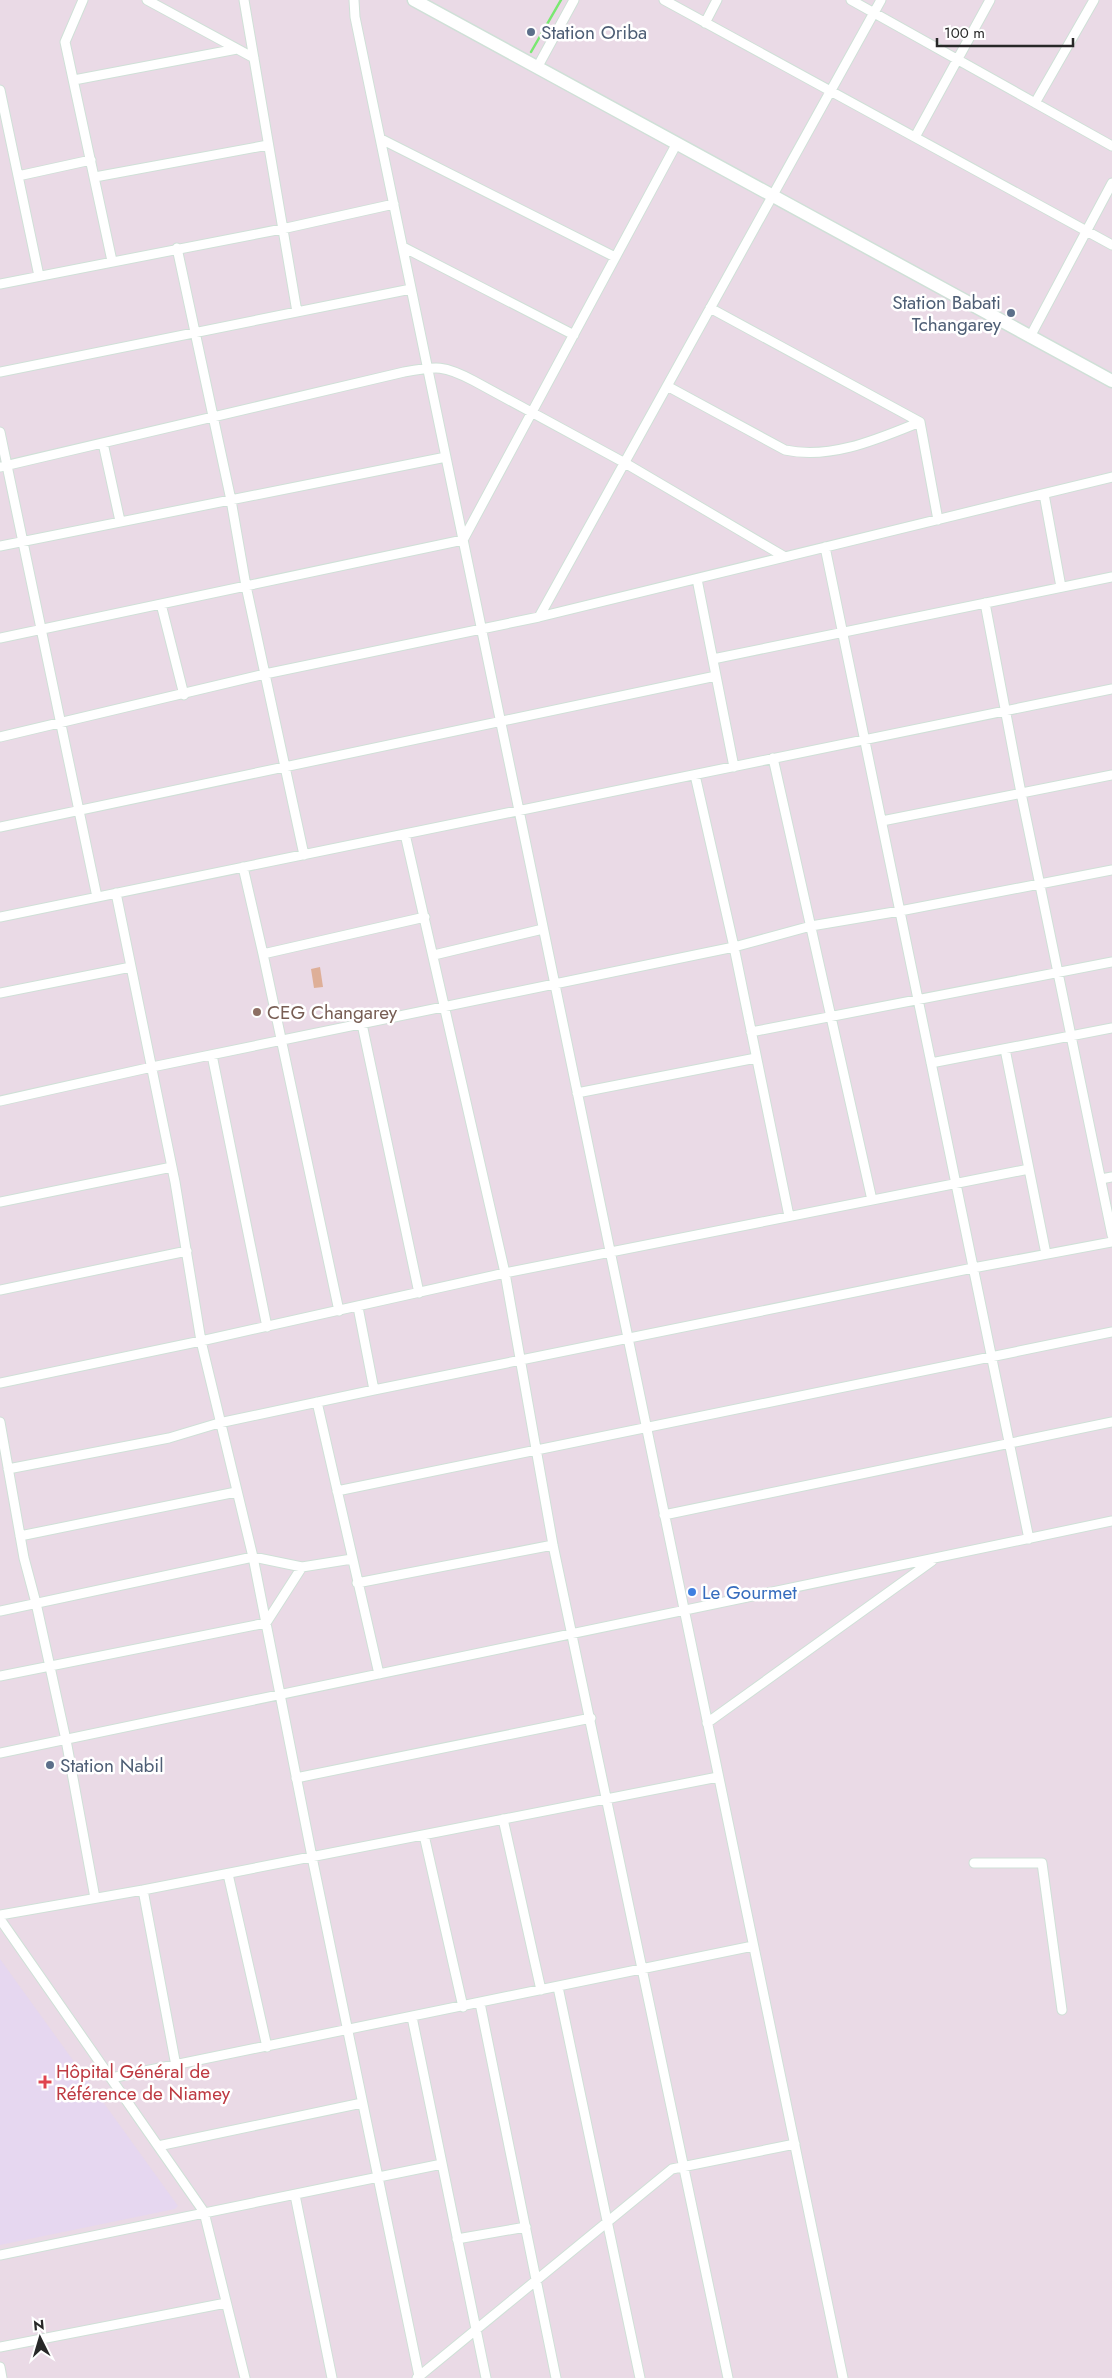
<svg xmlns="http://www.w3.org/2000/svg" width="1112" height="2378" font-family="Jost,sans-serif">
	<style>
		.medical { fill: #e6d7f0 }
		.green { fill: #deaf98 }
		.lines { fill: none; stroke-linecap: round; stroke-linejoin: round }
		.stream { stroke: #79e871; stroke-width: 2.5 }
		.minor-casing { stroke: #cfe0d7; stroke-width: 11 }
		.secondary-casing { stroke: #cfe0d7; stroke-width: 15 }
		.minor { stroke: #fff; stroke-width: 9 }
		.secondary { stroke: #fff; stroke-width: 12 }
		.service-dot { fill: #5c6f8a; stroke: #fff; stroke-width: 2 }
		.education-dot { fill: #8d6e63; stroke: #fff; stroke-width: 2 }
		.shop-dot { fill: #3f7fe0; stroke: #fff; stroke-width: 2 }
		.health-dot { fill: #e0444e; stroke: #fff; stroke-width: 2 }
		.labels { text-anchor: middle; stroke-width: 5; stroke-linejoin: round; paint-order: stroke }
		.service-label { font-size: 19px; fill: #4e5e75; stroke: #fff; text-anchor: start }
		.education-label { font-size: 19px; fill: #785e54; stroke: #fff; text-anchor: start }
		.shop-label { font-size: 19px; fill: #366cbe; stroke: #fff; text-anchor: start }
		.health-label { font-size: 19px; fill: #be3a42; stroke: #fff; text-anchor: start }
	</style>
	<rect width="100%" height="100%" fill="#eadae6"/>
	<path class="medical" d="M0,1959L178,2206L175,2209L0,2245Z"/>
	<path class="green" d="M320,967L323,987L314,988L311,969Z"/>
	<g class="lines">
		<path class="stream" d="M531,52L561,0"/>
		<defs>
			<path id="minor" d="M83,0L65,42L112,261
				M147,0L254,58
				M244,0L297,312
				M354,0L355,17L843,2378
				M664,0L1112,245
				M851,0L1112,146
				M705,23L717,0
				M538,66L574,0
				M74,80L237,49
				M0,90L39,276
				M1035,103L1094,0
				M915,137L990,0
				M381,139L615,257
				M18,176L91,160
				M95,177L268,145
				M403,247L574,335
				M177,248L231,500L246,586L304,855
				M0,284L282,229L394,204
				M710,308L920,422L938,520
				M1031,335L1112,183
				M0,372L411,289
				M667,386L785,450C831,460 878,439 920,422
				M0,432L97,897
				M103,443L120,521
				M0,467L404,372C437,366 444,365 474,381L625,463L785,557
				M1044,494L1061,587
				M0,546L446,457
				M825,547L1029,1539
				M697,579L734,767
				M985,603L1021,793L1112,1235
				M161,604L184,695
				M539,617L881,0
				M0,638L463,540L677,143
				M713,659L1112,577
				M0,737L265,674L539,617L1112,477
				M773,758L872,1200
				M695,775L734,947L789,1216
				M882,821L1112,775
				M0,827L716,676
				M405,834L505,1273L553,1545L728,2378
				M243,867L263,954L339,1311
				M116,893L175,1182L201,1341L253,1557L312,1857L419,2376
				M0,917L1112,689
				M263,954L425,917
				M434,955L543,929
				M0,993L131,967
				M362,1024L419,1293
				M751,1032L1112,962
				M1005,1049L1046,1254
				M212,1055L267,1327
				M931,1063L1112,1028
				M577,1093L756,1058
				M0,1101L152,1067L734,947L811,926L900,911L1112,870
				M1101,1179L1112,1177
				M0,1202L172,1167
				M0,1290L187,1251
				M358,1307L374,1390
				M0,1383L201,1341L505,1273L1029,1169
				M317,1402L379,1674
				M0,1422L24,1558L36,1603L66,1740L95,1898
				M8,1469L169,1438L219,1423L374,1390L973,1268L1112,1242
				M337,1491L1112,1332
				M664,1515L1112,1422
				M20,1536L236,1492
				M357,1583L553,1545
				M0,1611L253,1557L302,1567L352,1559
				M0,1676L266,1623L302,1567
				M707,1723L932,1561
				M0,1753L1112,1521
				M296,1778L591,1718
				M503,1819L541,1990
				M424,1835L463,2007
				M974,1863H1042L1062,2010
				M228,1874L267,2047
				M143,1890L176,2066
				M0,1915L143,1890L718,1777
				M0,1919L204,2212L245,2378
				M558,1987L640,2378
				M480,2003L556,2378
				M412,2017L486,2378
				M111,2078L753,1946
				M158,2146L362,2103
				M295,2195L332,2378
				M457,2239L526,2227
				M0,2255L442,2164
				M0,2347L226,2303
				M0,2367L2,2378
				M417,2378L672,2169L795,2144"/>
			<path id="secondary" d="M414,0L1112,381"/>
		</defs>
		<use href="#minor" class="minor-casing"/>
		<use href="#secondary" class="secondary-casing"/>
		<use href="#minor" class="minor"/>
		<use href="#secondary" class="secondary"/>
	</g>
	<g class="service-dot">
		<circle cx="531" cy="32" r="5"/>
		<circle cx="1011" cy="313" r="5"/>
		<circle cx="50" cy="1765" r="5"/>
	</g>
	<circle class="education-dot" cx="257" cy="1012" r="5"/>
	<circle class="shop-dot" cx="692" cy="1592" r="5"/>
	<path class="health-dot" d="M42.5 2074.5h5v5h5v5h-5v5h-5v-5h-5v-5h5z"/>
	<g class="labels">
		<g class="service-label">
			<text x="541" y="39">Station Oriba</text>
			<text x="1001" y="309" text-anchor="end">Station Babati<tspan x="1001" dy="22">Tchangarey</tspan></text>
			<text x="60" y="1772">Station Nabil</text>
		</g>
		<g class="education-label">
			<text x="267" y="1019">CEG Changarey</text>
		</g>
		<g class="shop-label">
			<text x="702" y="1599">Le Gourmet</text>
		</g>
		<g class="health-label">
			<text x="56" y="2078">Hôpital Général de<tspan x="56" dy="22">Référence de Niamey</tspan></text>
		</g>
	</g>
	<g transform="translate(40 2338) rotate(355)" stroke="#ffffff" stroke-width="4" paint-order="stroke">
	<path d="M0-4L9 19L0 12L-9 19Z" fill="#282828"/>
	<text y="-8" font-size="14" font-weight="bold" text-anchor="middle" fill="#282828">N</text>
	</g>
	<path d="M937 38v8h136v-8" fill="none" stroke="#282828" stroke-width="2.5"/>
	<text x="944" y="38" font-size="15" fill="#282828" stroke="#ffffff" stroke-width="4" paint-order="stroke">100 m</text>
</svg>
